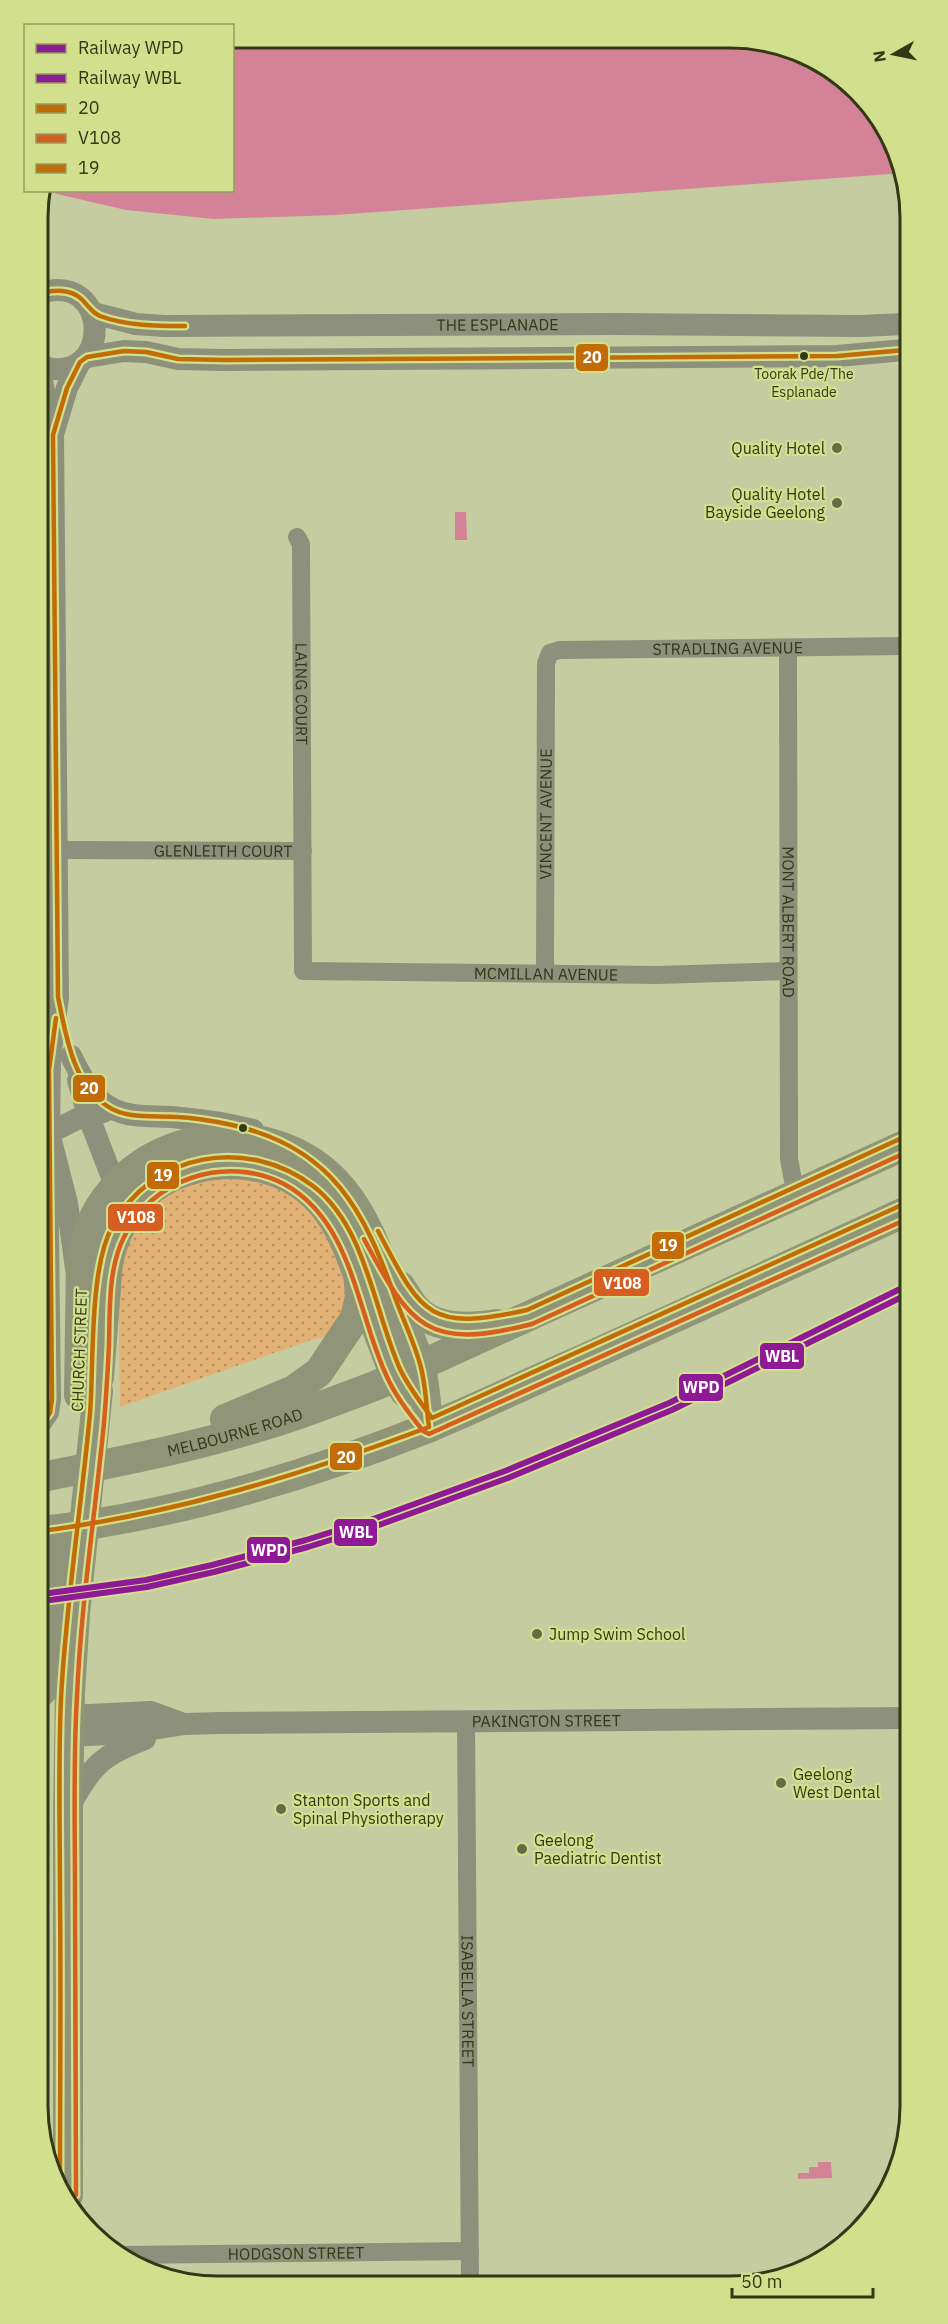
<svg xmlns="http://www.w3.org/2000/svg" width="948" height="2324" font-family="'IBM Plex Sans',sans-serif">
	<style>
		.grass { fill: url(#grass-dots) }
		.water { fill: #d48298 }
		.lines { fill: none; stroke-linecap: round; stroke-linejoin: round }
		.minor { stroke: #8d907b; stroke-width: 18 }
		.tertiary { stroke: #8d907b; stroke-width: 22 }
		.trunk { stroke: #909478; stroke-width: 30 }
		.trunk-bridge { stroke: #909478; stroke-width: 30 }
		.bus-1-casing { stroke: #d2e08d; stroke-width: 9 }
		.bus-2-casing { stroke: #d2e08d; stroke-width: 9 }
		.bus-3-casing { stroke: #d2e08d; stroke-width: 9 }
		.bus-1 { stroke: #c26c07; stroke-width: 4.5 }
		.bus-2 { stroke: #d55e20; stroke-width: 4.5 }
		.bus-3 { stroke: #c26c07; stroke-width: 4.5 }
		.rail-1-casing { stroke: #d2e08d; stroke-width: 10 }
		.rail-2-casing { stroke: #d2e08d; stroke-width: 10 }
		.rail-1 { stroke: #8f1a95; stroke-width: 6 }
		.rail-2 { stroke: #8f1a95; stroke-width: 6 }
		.bus-dot { fill: #333816; stroke: #d2e08d; stroke-width: 2 }
		.poi-dot { fill: #666c46; stroke: #d2e08d; stroke-width: 2 }
		.labels { text-anchor: middle; stroke-width: 4.5; stroke-linejoin: round; paint-order: stroke }
		.bus-label { font-size: 14px; fill: #333816; stroke: #d2e08d }
		.street-label { font-size: 16px; fill: #333816; stroke: #d2e08d }
		.poi-label { font-size: 16px; fill: #333816; stroke: #d2e08d; text-anchor: start }
		.rim { fill: none; stroke: #333816; stroke-width: 3 }
		.line-badge { stroke: #d2e08d; stroke-width: 2 }
		.badge-label { font-size: 16px; text-anchor: middle; font-weight: bold; fill: #fff }
	</style>
	<defs>
		<pattern id="grass-dots" width="8" height="8" patternUnits="userSpaceOnUse" patternTransform="scale(1.5)"><rect width="8" height="8" fill="#e2b175"/><path d="M2 2h.1M6 6h.1" fill="none" stroke="#b8915f" stroke-width="1.8" stroke-linecap="round"/></pattern>
	</defs>
	<rect width="100%" height="100%" fill="#c5cda0"/>
	<path class="grass" d="M235,1176C249,1180 267,1182 281,1188C323,1208 337,1256 351,1296L334,1336L314,1339L120,1407L118,1279L125,1250L146,1216L166,1197L186,1185L210,1178Z"/>
	<path class="water" d="M233,38L765,41L810,56L857,90L904,173L336,215L214,219L126,210L44,191L232,190Z
		M455,512H466L467,540H455Z
		M818,2162H831L832,2178L798,2179V2173H809V2167H818Z"/>
	<g class="lines">
		<g class="minor">
			<path id="s1" d="M297,537L301,544L303,971L657,975L788,971"/>
			<path id="s2" d="M788,648L789,1159L796,1196"/>
			<path id="s3" d="M58,850L303,851"/>
			<path id="s4" d="M545,974L546,663L550,653L559,650L906,646"/>
			<path d="M41,1426L50,1413L52,1399L49,1153"/>
			<path id="s5" d="M466,1721L470,2282"/>
			<path id="s6" d="M120,2255L470,2251"/>
		</g>
		<g class="tertiary">
			<path d="M38,294C114,267 113,393 38,365"/>
			<path id="s7" d="M93,313L136,324L164,326L617,324L861,326L905,324"/>
			<path d="M87,357L124,351L146,352L178,359L225,360L837,356L905,350"/>
			<path d="M39,366L53,435L58,997L50,1058L49,1133L67,1203L76,1268"/>
			<path d="M54,431L67,388L80,362"/>
			<path d="M71,1056C81,1076 92,1099 113,1109C133,1119 159,1115 181,1118C205,1120 229,1124 253,1130"/>
			<path d="M78,1080L88,1115L115,1185"/>
			<path d="M49,1133L79,1118L103,1112"/>
			<path d="M69,1716L151,1712L184,1724"/>
			<path id="s8" d="M69,1736L127,1733L185,1724L220,1723L909,1718"/>
			<path d="M69,1807C93,1765 100,1756 145,1739"/>
		</g>
		<g class="trunk">
			<path d="M400,1286C406,1294 411,1305 419,1312C439,1330 472,1328 497,1324"/>
			<path d="M99,1377L108,1262C117,1221 142,1186 184,1172C233,1155 291,1165 325,1208C343,1230 352,1259 362,1286C372,1316 383,1346 395,1376L405,1392"/>
			<path d="M79,1395L81,1258C101,1135 265,1096 343,1190C370,1223 382,1265 397,1304C404,1324 413,1344 420,1364C425,1384 426,1407 429,1427"/>
			<path d="M225,1419L294,1390L319,1372L355,1318L360,1297L359,1283"/>
			<path id="s9" d="M42,1477C128,1460 216,1443 299,1414C325,1405 351,1395 377,1385L907,1144"/>
			<path d="M42,1531C174,1516 304,1477 428,1428C479,1407 530,1382 581,1360C690,1311 799,1261 907,1211"/>
			<path d="M42,1691L54,1615"/>
			<path d="M68,2195V1810L70,1693L75,1614"/>
		</g>
		<path class="trunk-bridge" d="M75,1614L98,1391
			M54,1615L62,1547"/>
		<defs>
			<path id="bus-1" d="M38,294C55,289 74,288 86,304C91,309 93,313 100,316C127,326 157,326 185,326
				M41,1425L50,1413L52,1399L49,1070L56,1018
				M42,1531C177,1513 301,1475 429,1427C426,1406 426,1384 420,1364C414,1342 404,1322 396,1300C364,1210 333,1148 232,1125C214,1121 196,1118 178,1117C155,1115 127,1120 107,1106C72,1082 66,1035 58,997L53,435L67,388L80,362L87,357L124,351L146,352L178,359L225,360L837,356L905,350"/>
			<path id="bus-2" d="M364,1239C411,1327 427,1351 532,1324L907,1152
				M76,2195C76,2094 76,1993 75,1891C75,1826 73,1761 77,1696C81,1605 95,1514 104,1423C106,1397 108,1370 109,1344C110,1309 108,1269 124,1237C151,1179 226,1154 284,1184C353,1221 357,1314 387,1377C396,1397 410,1414 423,1431L429,1434L907,1219"/>
			<path id="bus-3" d="M378,1231C422,1315 428,1332 527,1310L904,1137
				M60,2181C60,2086 61,1991 60,1896C60,1830 58,1764 61,1698C66,1603 81,1509 90,1414C94,1363 89,1270 112,1227C152,1152 247,1136 313,1186C366,1226 374,1311 400,1369C408,1386 420,1402 432,1418L904,1204"/>
		</defs>
		<use href="#bus-1" class="bus-1-casing"/>
		<use href="#bus-2" class="bus-2-casing"/>
		<use href="#bus-3" class="bus-3-casing"/>
		<use href="#bus-1" class="bus-1"/>
		<use href="#bus-2" class="bus-2"/>
		<use href="#bus-3" class="bus-3"/>
		<defs>
			<path id="rail-1" d="M42,1594L146,1580L212,1565L306,1540L376,1518L505,1471L669,1403L908,1285"/>
			<path id="rail-2" d="M43,1601L147,1587L214,1572L308,1547L379,1525L508,1478L672,1410L908,1294"/>
		</defs>
		<use href="#rail-1" class="rail-1-casing"/>
		<use href="#rail-2" class="rail-2-casing"/>
		<use href="#rail-1" class="rail-1"/>
		<use href="#rail-2" class="rail-2"/>
	</g>
	<g class="bus-dot">
		<circle cx="804" cy="356" r="5"/>
		<circle cx="243" cy="1128" r="5"/>
	</g>
	<g class="poi-dot">
		<circle cx="837" cy="448" r="6"/>
		<circle cx="837" cy="503" r="6"/>
		<circle cx="537" cy="1634" r="6"/>
		<circle cx="781" cy="1783" r="6"/>
		<circle cx="281" cy="1809" r="6"/>
		<circle cx="522" cy="1849" r="6"/>
	</g>
	<g class="labels">
		<g class="bus-label">
			<text x="804" y="379">Toorak Pde/The<tspan x="804" dy="18">Esplanade</tspan></text>
		</g>
		<g class="street-label">
			<text dy="6" stroke="none"><textPath href="#s7" startOffset="406">THE ESPLANADE</textPath></text>
			<text dy="6" stroke="none"><textPath href="#s4" startOffset="500">STRADLING AVENUE</textPath></text>
			<text dy="6" stroke="none"><textPath href="#s1" startOffset="158">LAING COURT</textPath></text>
			<text dy="6" stroke="none"><textPath href="#s4" startOffset="160">VINCENT AVENUE</textPath></text>
			<text dy="6" stroke="none"><textPath href="#s3" startOffset="165">GLENLEITH COURT</textPath></text>
			<text dy="6" stroke="none"><textPath href="#s2" startOffset="274">MONT ALBERT ROAD</textPath></text>
			<text dy="6" stroke="none"><textPath href="#s1" startOffset="678">MCMILLAN AVENUE</textPath></text>
			<text transform="translate(79 1350) rotate(-88)" y="6">CHURCH STREET</text>
			<text dy="6" stroke="none"><textPath href="#s9" startOffset="198">MELBOURNE ROAD</textPath></text>
			<text dy="6" stroke="none"><textPath href="#s8" startOffset="478">PAKINGTON STREET</textPath></text>
			<text dy="6" stroke="none"><textPath href="#s5" startOffset="280">ISABELLA STREET</textPath></text>
			<text dy="6" stroke="none"><textPath href="#s6" startOffset="176">HODGSON STREET</textPath></text>
		</g>
		<g class="poi-label">
			<text x="825" y="454" text-anchor="end">Quality Hotel</text>
			<text x="825" y="500" text-anchor="end">Quality Hotel<tspan x="825" dy="18">Bayside Geelong</tspan></text>
			<text x="549" y="1640">Jump Swim School</text>
			<text x="793" y="1780">Geelong<tspan x="793" dy="18">West Dental</tspan></text>
			<text x="293" y="1806">Stanton Sports and<tspan x="293" dy="18">Spinal Physiotherapy</tspan></text>
			<text x="534" y="1846">Geelong<tspan x="534" dy="18">Paediatric Dentist</tspan></text>
		</g>
	</g>
	<path d="M0 0H948V2324H0ZM218 48H730A170 170 0 0 1 900 218V2106A170 170 0 0 1 730 2276H218A170 170 0 0 1 48 2106V218A170 170 0 0 1 218 48Z" fill="#d2e08d" fill-rule="evenodd"/>
	<path class="rim" d="M218 48H730A170 170 0 0 1 900 218V2106A170 170 0 0 1 730 2276H218A170 170 0 0 1 48 2106V218A170 170 0 0 1 218 48Z"/>
	<g class="line-badge">
		<rect x="575" y="343" width="34" height="29" rx="6" fill="#c26c07"/>
		<rect x="72" y="1074" width="34" height="29" rx="6" fill="#c26c07"/>
		<rect x="146" y="1161" width="34" height="29" rx="6" fill="#c26c07"/>
		<rect x="107" y="1203" width="57" height="29" rx="6" fill="#d55e20"/>
		<rect x="651" y="1231" width="34" height="29" rx="6" fill="#c26c07"/>
		<rect x="593" y="1268" width="57" height="29" rx="6" fill="#d55e20"/>
		<rect x="759" y="1342" width="46" height="28" rx="6" fill="#8f1a95"/>
		<rect x="678" y="1373" width="46" height="29" rx="6" fill="#8f1a95"/>
		<rect x="329" y="1442" width="34" height="29" rx="6" fill="#c26c07"/>
		<rect x="333" y="1518" width="45" height="29" rx="6" fill="#8f1a95"/>
		<rect x="246" y="1536" width="45" height="28" rx="6" fill="#8f1a95"/>
	</g>
	<g class="badge-label">
		<text x="592" y="363">20</text>
		<text x="89" y="1094">20</text>
		<text x="163" y="1181">19</text>
		<text x="136" y="1223">V108</text>
		<text x="668" y="1251">19</text>
		<text x="622" y="1289">V108</text>
		<text x="782" y="1362">WBL</text>
		<text x="701" y="1393">WPD</text>
		<text x="346" y="1463">20</text>
		<text x="356" y="1538">WBL</text>
		<text x="269" y="1556">WPD</text>
	</g>
	<rect x="24" y="24" width="210" height="168" fill="#d2e08d" stroke="#929d5d" stroke-width="1.5"/>
	<rect x="36" y="44" width="30" height="9" fill="#8f1a95" stroke="#929d5d" stroke-width="1.5"/>
	<text x="78" y="54" font-size="18" fill="#333816">Railway WPD</text>
	<rect x="36" y="74" width="30" height="9" fill="#8f1a95" stroke="#929d5d" stroke-width="1.5"/>
	<text x="78" y="84" font-size="18" fill="#333816">Railway WBL</text>
	<rect x="36" y="104" width="30" height="9" fill="#c26c07" stroke="#929d5d" stroke-width="1.5"/>
	<text x="78" y="114" font-size="18" fill="#333816">20</text>
	<rect x="36" y="134" width="30" height="9" fill="#d55e20" stroke="#929d5d" stroke-width="1.5"/>
	<text x="78" y="144" font-size="18" fill="#333816">V108</text>
	<rect x="36" y="164" width="30" height="9" fill="#c26c07" stroke="#929d5d" stroke-width="1.5"/>
	<text x="78" y="174" font-size="18" fill="#333816">19</text>
	<g transform="translate(894 54) rotate(261)" stroke="#d2e08d" stroke-width="4.5" paint-order="stroke">
	<path d="M0-4.5L10 22L0 15L-10 22Z" fill="#333816"/>
	<text y="-9" font-size="16" font-weight="bold" text-anchor="middle" fill="#333816">N</text>
	</g>
	<path d="M732 2288v9h141v-9" fill="none" stroke="#333816" stroke-width="3"/>
	<text x="741" y="2288" font-size="18" fill="#333816" stroke="#d2e08d" stroke-width="4.5" paint-order="stroke">50 m</text>
</svg>
